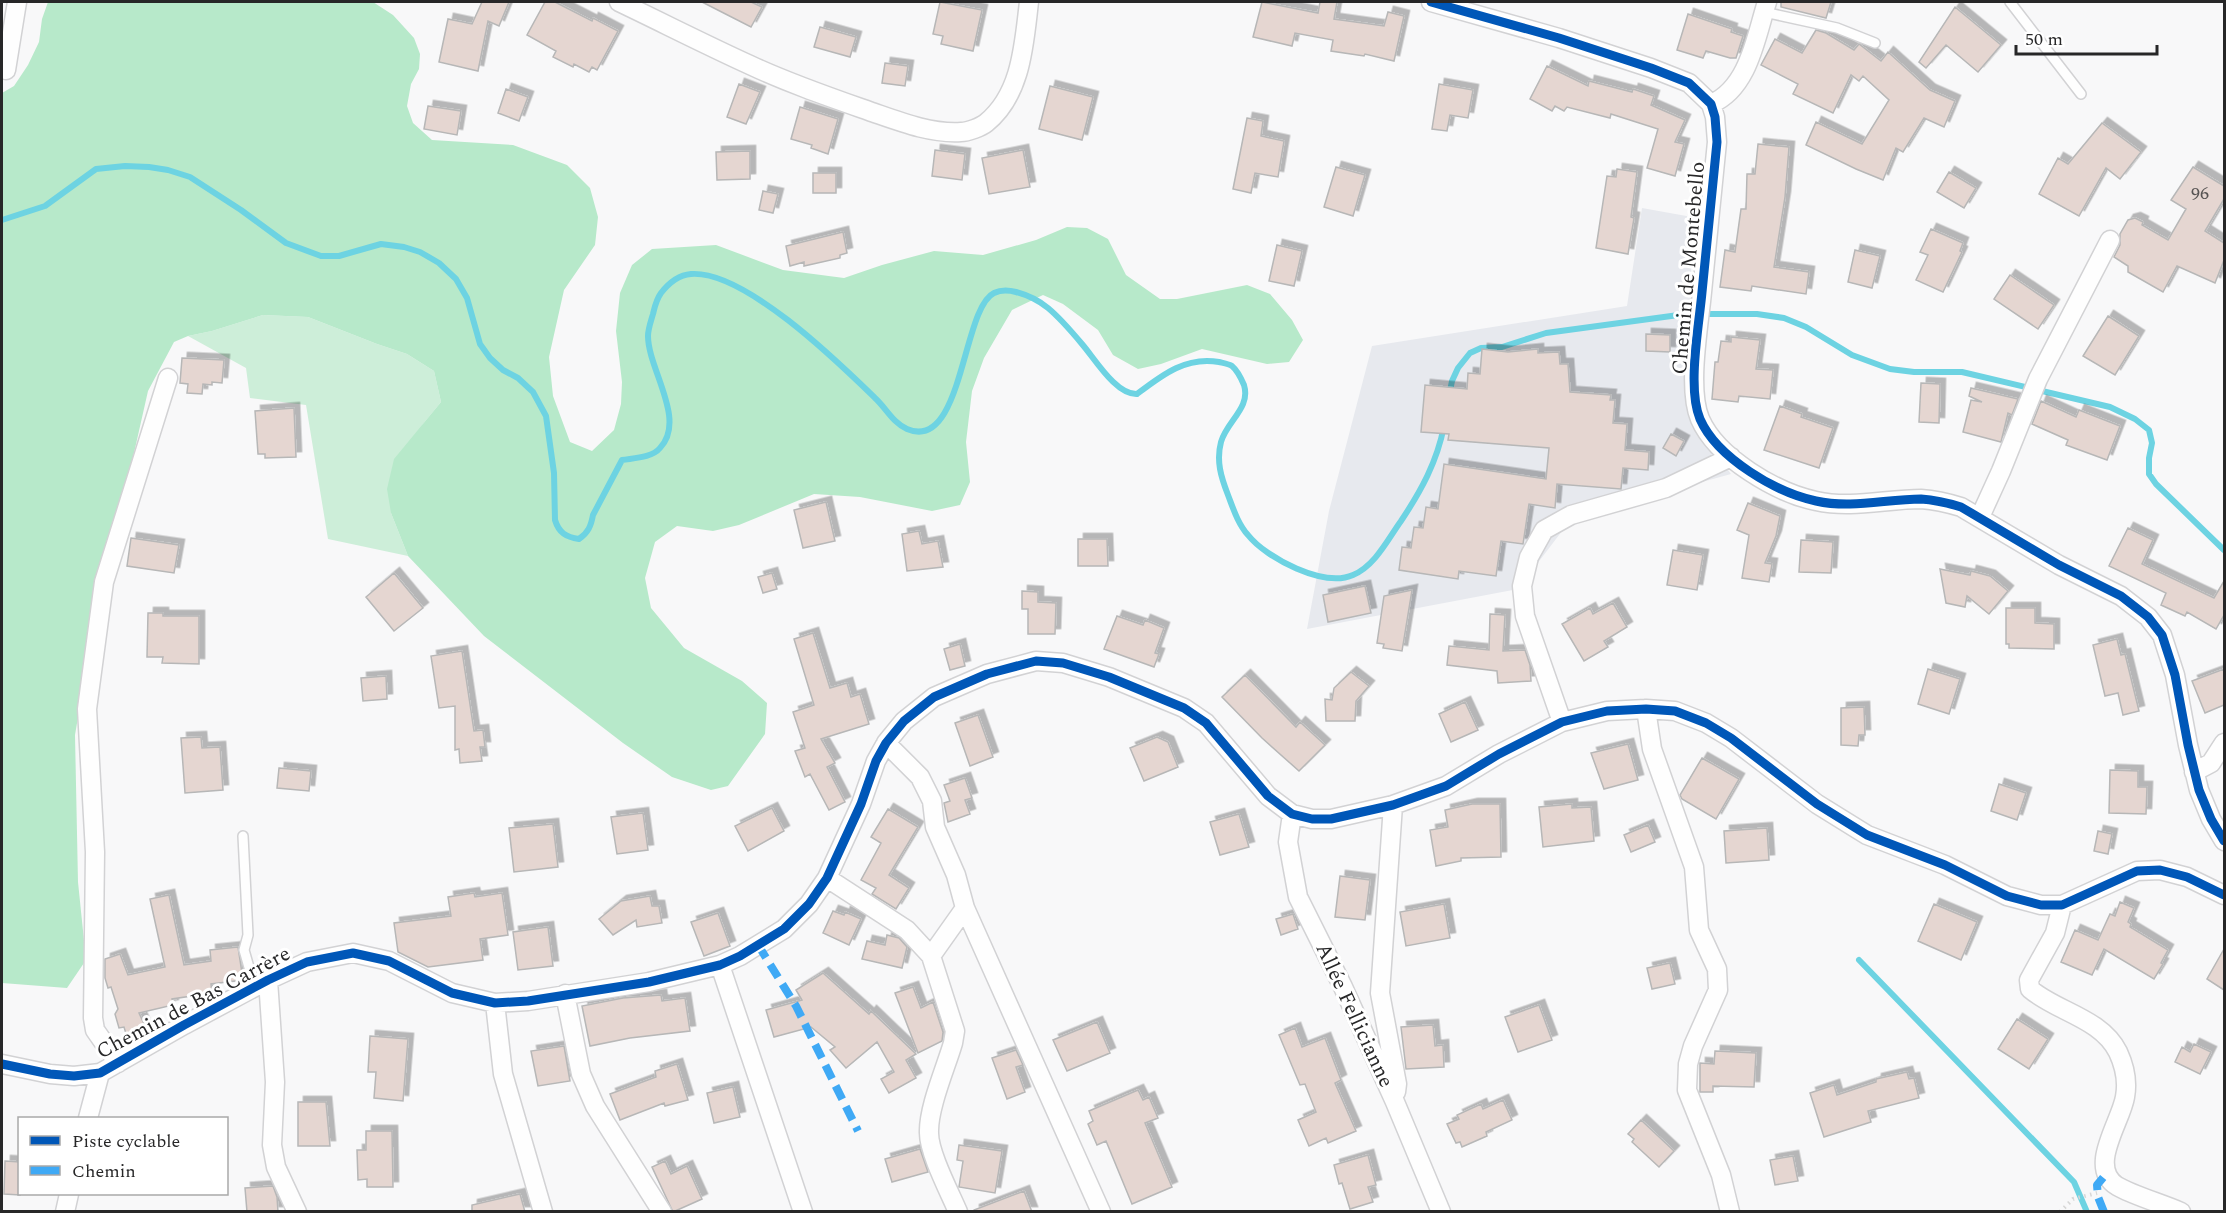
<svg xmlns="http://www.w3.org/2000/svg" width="2226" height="1213" font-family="Spectral,serif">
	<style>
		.built { fill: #e7e9ee }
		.green { fill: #cdeed9 }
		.forest { fill: #b7e9ca }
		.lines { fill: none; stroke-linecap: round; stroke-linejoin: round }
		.stream { stroke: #6dd3e2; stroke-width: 6 }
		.building { fill: #e5d6d1; stroke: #b7b7b7; stroke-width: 1.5; filter: url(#shadow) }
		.lane-casing { stroke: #d2d2d4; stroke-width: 12 }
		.street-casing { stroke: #d2d2d4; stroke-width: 21 }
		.path { stroke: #d6d6d6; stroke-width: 4; stroke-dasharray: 1.5 4.5; stroke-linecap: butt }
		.lane { stroke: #fefefe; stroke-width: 9 }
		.street { stroke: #fefefe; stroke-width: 18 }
		.quiet { stroke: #3fa9f5; stroke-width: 8; stroke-dasharray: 15 8; stroke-linecap: butt }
		.cycleway-casing { stroke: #fff; stroke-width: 13 }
		.cycleway { stroke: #0057b8; stroke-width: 9 }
		.labels { text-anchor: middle; stroke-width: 6; stroke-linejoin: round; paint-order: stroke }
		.number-label { font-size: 18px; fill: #565352 }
		.street-label { font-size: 21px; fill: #272728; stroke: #fff }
	</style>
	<defs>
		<filter id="shadow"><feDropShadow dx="5.5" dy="-5.5" stdDeviation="0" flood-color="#0004"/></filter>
	</defs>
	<rect width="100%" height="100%" fill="#f8f8f9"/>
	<path class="built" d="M1642,208L1692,217L1689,404L1704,438L1731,474L1572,518L1518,589L1307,629L1329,511L1372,346L1627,306Z"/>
	<path class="green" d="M263,315L308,317L377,344L407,354L434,371L441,402L423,424L391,513L408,556L328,539L306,405L250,398L246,368L188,336L212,331Z"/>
	<path class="forest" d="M48,2H373L393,15L414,38L420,54L419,69L411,84L407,106L413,123L432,140L513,145L567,165L590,188L598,217L595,245L564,290L549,357L553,396L570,442L592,451L614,430L621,404L622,382L616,331L620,293L632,265L652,249L716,245L783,270L844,278L882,265L934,251L983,255L1036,240L1067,227L1087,228L1108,239L1126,275L1160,299H1177L1247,285L1270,294L1292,320L1303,340L1289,362L1267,364L1202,349L1161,364L1138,369L1113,355L1098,330L1063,304L1043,295L1012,310L984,358L972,391L966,442L970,482L960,505L932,511L860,497L814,494L739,525L713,531L677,526L655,542L645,578L651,608L684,648L742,681L767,703L765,734L728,786L711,790L672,777L623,743L484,636L408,556L391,513L387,489L394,459L441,402L434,371L407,354L377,344L308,317L263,315L212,331L188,336L174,342L148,391L89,652L75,735L78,882L86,960L67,988L2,983V93L14,86L28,65L39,42L42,19Z"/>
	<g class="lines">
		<path class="stream" d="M2,220L45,206L96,169L125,166L149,167L168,170L190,177L241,210L286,243L321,256H339L381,244L404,247L420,252L439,263L456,279L467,298L480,344L490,358L503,370L518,378L533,392L546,416L554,473L555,520C559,533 566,537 579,539C588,533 591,526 593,515L622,460C633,458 652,458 660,448C687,420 648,369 648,336C648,329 651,321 653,314C655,306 656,300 661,293C668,284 679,275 691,274C744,270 838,362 875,398C886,408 893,423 907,429C963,453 962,308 994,293C1000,290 1009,290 1016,292C1027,295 1038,300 1048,308C1060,318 1072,332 1082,344C1095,359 1116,395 1137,394C1162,375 1186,356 1219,362C1223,363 1229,364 1232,366C1238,371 1241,378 1244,385C1251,408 1227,421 1221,442C1216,461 1221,477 1228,495C1233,508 1238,524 1248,535C1266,558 1324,588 1353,575C1375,566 1388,539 1401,521C1421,491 1437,462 1444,426
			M1449,396L1452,381L1458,368L1470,353L1481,348L1502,347L1546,333L1686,314H1757L1784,318L1806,327L1852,355L1890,369L1914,372H1962L2110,407L2135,419L2149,430L2152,443L2149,458V474L2156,484L2224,550
			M1859,960L2074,1182L2087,1212"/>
	</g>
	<path class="building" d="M482,2H509L499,26L488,21L478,71L439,62L448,19L472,24Z
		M545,2H555L592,21L593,18L618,31L597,70L592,67L589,72L574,64L573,67L553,57L556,51L527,35Z
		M702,2H751L762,7L751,27Z
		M940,2L982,10L973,51L941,44L943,36L933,34Z
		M1262,2L1318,13L1320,2H1337L1334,19L1384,26L1388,12L1404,16L1394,61L1365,54L1364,56L1331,51L1333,40L1295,33L1292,46L1253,37Z
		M1781,2H1831L1826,18L1781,7Z
		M1955,7L2001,45L1978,72L1946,45L1926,68L1919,62Z
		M1688,14L1732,29L1731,32L1743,36L1736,58H1730L1706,51L1703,58L1677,50Z
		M820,27L856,37L850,57L814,47Z
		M1816,30L1826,33L1854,50L1859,44L1881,61L1888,52L1930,90L1955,101L1944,127L1924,118L1903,152L1896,148L1883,180L1856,169L1806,145L1816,122L1862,144L1889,100L1863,76L1859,81L1851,75L1833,113L1793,94L1798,84L1761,65L1775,39L1802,53Z
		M885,63L908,66L905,86L882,83Z
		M1547,66L1588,86L1589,81L1632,92L1633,89L1654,96L1651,105L1685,120L1675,142L1684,144L1675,176L1647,168L1658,129L1611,114L1610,118L1567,107L1564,111L1555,106L1552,111L1530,99Z
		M739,84L760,92L746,124L727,117Z
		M1439,84L1473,90L1468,118L1450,115L1447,131L1432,129Z
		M1050,86L1093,97L1082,140L1039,129Z
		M506,89L528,97L519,121L498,113Z
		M428,106L461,111L457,135L424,129Z
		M800,107L838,119L828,154L811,148L812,145L791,139Z
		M1247,118L1263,121L1261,136L1284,141L1278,177L1255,173L1251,193L1233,189Z
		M2102,123L2141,152L2120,179L2106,168L2079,216L2039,194L2058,158L2068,164Z
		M1758,144L1789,147L1785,197L1774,267L1809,272L1806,294L1752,286L1751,291L1720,287L1725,250L1735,252L1741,209H1746L1747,174H1755Z
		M935,150L965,154L962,180L932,176Z
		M1023,150L1030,187L989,194L982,158Z
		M750,151V179L717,180L716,152Z
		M1336,167L1365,175L1353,216L1324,207Z
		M2193,167L2224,186V199L2205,231L2224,243V260L2215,283L2177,266L2163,292L2128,272V266L2114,257L2120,245V234L2128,220L2135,218L2143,222L2142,225L2168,240L2186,209L2171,200Z
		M1617,169L1637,172L1631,217L1634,218L1628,254L1596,248L1607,176L1616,177Z
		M1949,172L1976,188L1964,208L1937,192Z
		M813,173H836V193H813Z
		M763,191L778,194L773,213L759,210Z
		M1931,229L1963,243L1960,251L1962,252L1943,292L1916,280L1928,255L1920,252Z
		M843,232L847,253L840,255V258L804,266V262L790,266L786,246Z
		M1277,245L1302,251L1294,286L1269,281Z
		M1855,250L1880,256L1872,288L1848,282Z
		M2010,275L2054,305L2038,329L1994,299Z
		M2108,316L2139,336L2115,375L2083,356Z
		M1646,334L1670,335V352L1646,351Z
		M1731,337L1760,340L1756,369L1773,370L1770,399L1739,396L1738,402L1712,399L1715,362H1718L1721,341L1731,342Z
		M1482,349L1508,352L1538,349V353L1559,352L1560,364H1568L1570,392L1611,395L1610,400H1615L1613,423L1627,424L1625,450L1649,452L1648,470L1623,468L1621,489L1557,484L1555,508L1529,504L1523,544L1501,541L1496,576L1459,571L1458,579L1399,570L1402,547L1411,548L1414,527L1423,528L1426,507L1438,509L1444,464L1546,479L1549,448L1448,440L1449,434L1421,432L1425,385L1467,389L1468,373L1480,374Z
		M182,358L224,360L222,383L212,382V385L203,384L202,394L187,393L188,384L180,383Z
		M1921,383L1940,384L1939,423L1919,422Z
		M1971,388L2018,399L2012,415L2008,413L2001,442L1963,432L1971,400L1982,402L1969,396Z
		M2041,401L2076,417L2079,410L2120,426L2107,460L2066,445L2068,440L2032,424Z
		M1780,406L1802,414L1801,417L1833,428L1819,468L1764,450Z
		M294,408L296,457L265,458V454H258L255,411Z
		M1671,434L1684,441L1676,456L1663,448Z
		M826,502L835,541L803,548L794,510Z
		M1748,503L1780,516L1776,536L1765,563L1772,564L1769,582L1742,578L1749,535L1737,530Z
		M2128,528L2153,540L2142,564L2214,598L2224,581V615L2216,629L2187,612L2185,616L2161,605L2166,593L2109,566Z
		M919,531L922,544L938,541L943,567L907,571L902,534Z
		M131,538L179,545L174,573L127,566Z
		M1078,539H1107L1108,566H1078Z
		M1801,540L1833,542L1831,573L1799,572Z
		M1673,550L1703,555L1697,590L1667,585Z
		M1940,569L1970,575L1971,571L1990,576L2008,591L1989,614L1967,596L1965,607L1946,603Z
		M394,573L423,608L394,631L366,597Z
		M772,573L777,589L763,593L758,577Z
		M1365,586L1371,613L1328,622L1323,595Z
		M1412,590L1402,651L1383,648L1384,644L1377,643L1384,596Z
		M1022,591L1038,592V602L1056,603L1055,634H1028V609H1022Z
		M1613,603L1627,627L1604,641L1608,647L1584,661L1562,624L1590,608L1593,614Z
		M2006,608H2035V623L2054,624V649L2009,648V644H2006Z
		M148,613H163V616H199V664L162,663L163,657H147Z
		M1490,614L1505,615L1503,651L1525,650L1530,665L1531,681L1498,683L1497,671L1447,665L1449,646L1489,650Z
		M1117,616L1143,625L1145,620L1164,628L1155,653L1159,654L1154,667L1104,649Z
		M813,633L830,688L847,683L851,697L860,694L869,724L821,739L835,763L827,767L845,802L829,810L810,774L805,777L795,751L805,748L793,712L814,705L794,639Z
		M2117,639L2121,655L2125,654L2139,711L2123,715L2118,693L2105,696L2093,645Z
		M960,644L965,666L950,670L944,649Z
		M462,651L474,731L483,730L485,747H480L482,761L460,763L459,749L455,750V706L439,708L431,656Z
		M1928,669L1960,679L1949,714L1918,704Z
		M2224,669V705L2205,713L2192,681Z
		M1351,672L1369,686L1356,701L1355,721H1326L1325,699L1332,700L1334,688Z
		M1245,675L1296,727L1300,722L1325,745L1299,771L1262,738L1222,697Z
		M386,676L387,699L363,701L361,678Z
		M1465,702L1478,730L1451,742L1439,714Z
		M1864,707L1865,735H1859L1858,746L1841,745V708Z
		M978,715L993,757L970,766L955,723Z
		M201,737L202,748L220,747L223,790L185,793L181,738Z
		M1157,737L1168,742L1178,767L1144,781L1130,748Z
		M1628,744L1638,780L1604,789L1591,753Z
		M1702,758L1739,779L1716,819L1682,799L1680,795Z
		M279,768L311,771L309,791L277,788Z
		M2110,770L2138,771V787H2147L2146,814L2109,813Z
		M965,778L972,798L965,800L970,814L948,822L944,803L950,801L944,785Z
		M1999,784L2026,793L2017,820L1991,811Z
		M1472,804H1500L1501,857L1461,858V861L1436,866L1430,830L1448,827L1445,810Z
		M1572,804V808L1591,807L1594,841L1543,847L1539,807Z
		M772,808L784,831L748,851L735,826Z
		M888,809L918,827L889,875L909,888L896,909L872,894L876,888L861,880L881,843L871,837Z
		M643,813L648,850L617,854L611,817Z
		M1239,814L1249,847L1220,855L1210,822Z
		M553,824L558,867L514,872L509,828Z
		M1648,825L1655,842L1631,852L1624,835Z
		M1767,828L1769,860L1726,863L1724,831Z
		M2098,831L2112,834L2108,854L2094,851Z
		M1340,876L1370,880L1365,920L1335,917Z
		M474,893L475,897L502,893L508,935L480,939L483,960L428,967L398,952L394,923L451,916L448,897Z
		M169,895L184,965L211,961L210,950L238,947L243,980L211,984L212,993L172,999L173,1005L139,1013L146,1028L127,1037L124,1027L119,1028L115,1014L118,1009L111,987L108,988L105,978V959L120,954L128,975L165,967L150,899Z
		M650,896L652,906H659L662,923L637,927L636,920L613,935L599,919L621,901Z
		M2120,902L2134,908L2128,922L2131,924L2130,927L2168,950L2161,963L2163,964L2154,979L2104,949L2092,975L2061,962L2075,930L2098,940L2110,914L2115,916Z
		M1444,904L1450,938L1406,946L1400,912Z
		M1934,904L1977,922L1961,960L1918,941Z
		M833,911L844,915L845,912L861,919L849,945L823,933Z
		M718,913L730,946L704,956L691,922Z
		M1293,914L1298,929L1281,935L1276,919Z
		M548,927L553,966L518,970L513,932Z
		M887,935L899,938L907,947L902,968L862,959L867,941L885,945Z
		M2224,949V990L2207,979Z
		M1670,963L1675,984L1652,989L1647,968Z
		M823,973L869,1014L871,1011L916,1054L906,1060L916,1078L889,1093L881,1079L894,1072L877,1042L846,1068L830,1050L835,1047L811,1027L774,1037L766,1010L802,1000L796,990Z
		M913,987L921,1008L933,1002L943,1032L942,1041L918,1053L895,993Z
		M661,995L662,1001L685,998L690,1031L630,1038L590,1046L582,1006L623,998Z
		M1539,1005L1552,1040L1518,1052L1505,1017Z
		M2017,1019L2048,1039L2029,1069L1998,1049Z
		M1097,1022L1110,1053L1067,1071L1053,1040Z
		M1433,1025L1435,1046L1443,1045L1444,1067L1406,1069L1401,1027Z
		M1295,1028L1302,1047L1325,1038L1341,1080L1335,1083L1356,1131L1328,1143L1326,1138L1309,1146L1298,1120L1316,1112L1305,1084L1300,1085L1279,1035Z
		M370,1036L408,1039L403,1101L374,1098L376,1072H368Z
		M2194,1044L2211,1052L2200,1074L2175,1062L2182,1047L2190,1052Z
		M564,1046L570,1081L538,1086L531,1051Z
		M1016,1050L1023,1065L1016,1067L1025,1092L1007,1099L992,1058Z
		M1715,1051L1756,1053L1754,1087L1713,1086V1092H1700V1063L1714,1064Z
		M677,1064L688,1100L665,1106L664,1103L620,1120L610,1094L656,1077L655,1071Z
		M1907,1072L1909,1079L1914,1078L1919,1098L1868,1111L1871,1122L1824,1137L1810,1093L1834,1085L1837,1095L1876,1082V1079Z
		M733,1087L740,1117L714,1123L707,1093Z
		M1138,1090L1143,1100L1149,1097L1158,1118L1145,1123L1172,1187L1132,1204L1106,1141L1097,1145L1088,1124L1093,1121L1089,1111Z
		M1503,1100L1512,1120L1486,1132L1487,1136L1462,1147L1460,1142L1456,1143L1447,1124L1459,1119L1457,1115L1481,1104L1483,1109Z
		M298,1102H326L330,1146H298Z
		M1641,1120L1674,1151L1659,1167L1632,1142L1634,1139L1628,1134Z
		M366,1131H392L393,1187H367V1179L358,1180L357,1150H366Z
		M959,1145L1002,1151L995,1193L959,1187L963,1161L957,1160Z
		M920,1149L928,1172L892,1182L885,1159Z
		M1368,1155L1376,1185L1368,1187L1373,1202L1350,1209L1342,1183L1339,1184L1334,1165Z
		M1793,1156L1798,1181L1775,1185L1770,1160Z
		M5,1161L20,1162V1195L4,1194Z
		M665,1161L671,1174L687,1166L702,1199L673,1212L652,1167Z
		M273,1186L277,1197L278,1212H247L245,1188Z
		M1024,1191L1032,1212H974V1210Z
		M520,1194L525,1212H472V1205Z"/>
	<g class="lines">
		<defs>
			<path id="lane" d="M2010,2L2081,94
				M1764,12L1837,28L1875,43
				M243,836L248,935L244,950L255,988"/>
			<path id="street" d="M619,2C663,23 706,45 750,65C788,83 829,97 869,111C898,121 930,134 961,132C968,132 981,127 986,123C1022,94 1024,43 1029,2
				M1431,2L1559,38L1651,68L1689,83L1711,104L1715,117L1717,142C1712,192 1707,242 1702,292C1699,326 1687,388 1700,419C1717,458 1777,493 1816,501C1852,509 1886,499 1921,499C1935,500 1948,503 1961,507L2059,565L2121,596L2148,617L2162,635L2175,675L2188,745L2199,790L2211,819L2224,841
				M6,70L17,2
				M1711,104C1749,88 1756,36 1767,2
				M1980,517L2001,471L2038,379L2110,240
				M1646,709L1652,749L1694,867L1699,930L1717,969L1718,990L1693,1046L1688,1064L1687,1090L1721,1175L1730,1212
				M1562,722L1525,616L1522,586L1529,557L1544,530L1571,515L1666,488L1731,457
				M886,743L920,777L932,801L935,827L956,875L965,908L1101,1212
				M2194,772L2211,763L2224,743
				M1393,805L1380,993L1397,1084L1396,1092
				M1292,814L1288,842L1298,897L1343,987L1395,1102L1441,1212
				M827,878L907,930L931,956L955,1031L953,1043C946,1067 928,1108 929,1133C929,1153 949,1191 958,1212
				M2062,905L2055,933L2029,980L2030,989C2057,1012 2101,1018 2118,1052C2125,1067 2128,1081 2125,1097C2121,1122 2087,1167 2117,1186C2132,1195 2163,1204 2181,1212
				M931,956L965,908
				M720,965L803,1212
				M268,980L275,1082L272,1145L276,1167L297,1212
				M565,994L581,1074L595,1106L662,1212
				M495,1003L503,1074L543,1212
				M118,1063L95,1030L93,1018L95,852L87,709L104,582L168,378
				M2,1064L50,1074L74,1076L100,1073L184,1025L268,980L307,962L353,953L389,961L452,993L495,1003L528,1001L649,982L720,965L740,956L784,929L809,904L827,878L861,804L876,761L886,743L904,721L934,697L987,674L1036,661L1063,663L1109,677L1184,708L1206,723L1268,796L1292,814L1312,819H1331L1393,805L1446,786L1499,754L1562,722L1607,711L1646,709L1675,711L1706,723L1731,738L1817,804L1867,835L1945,865L2007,896L2041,905H2062L2137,871L2160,870L2187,877L2224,895
				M88,1118L100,1073
				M65,1212L69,1194"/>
		</defs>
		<use href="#lane" class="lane-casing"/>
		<use href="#street" class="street-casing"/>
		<path class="path" d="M2060,1212L2073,1199L2097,1193"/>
		<use href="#lane" class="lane"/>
		<use href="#street" class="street"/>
		<path class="quiet" d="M758,945L796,1006L858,1131
			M2104,1212L2098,1197L2097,1185L2106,1174"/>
		<defs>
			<path id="cycleway" d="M1431,2L1559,38L1651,68L1689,83L1711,104L1715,117L1717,142C1712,192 1707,242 1702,292C1699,326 1687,388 1700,419C1717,458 1777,493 1816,501C1852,509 1886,499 1921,499C1935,500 1948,503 1961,507L2059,565L2121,596L2148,617L2162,635L2175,675L2188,745L2199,790L2211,819L2224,841
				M2,1064L50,1074L74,1076L100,1073L184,1025L268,980L307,962L353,953L389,961L452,993L495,1003L528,1001L649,982L720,965L740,956L784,929L809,904L827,878L861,804L876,761L886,743L904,721L934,697L987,674L1036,661L1063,663L1109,677L1184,708L1206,723L1268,796L1292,814L1312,819H1331L1393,805L1446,786L1499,754L1562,722L1607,711L1646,709L1675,711L1706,723L1731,738L1817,804L1867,835L1945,865L2007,896L2041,905H2062L2137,871L2160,870L2187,877L2224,895"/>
		</defs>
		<use href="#cycleway" class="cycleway-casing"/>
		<use href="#cycleway" class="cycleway"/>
	</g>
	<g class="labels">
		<g class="number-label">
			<text x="2200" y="199">96</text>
		</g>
		<g class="street-label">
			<text transform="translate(1688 268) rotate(-85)" y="7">Chemin de Montebello</text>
			<text transform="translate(193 1002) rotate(-28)" y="7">Chemin de Bas Carrère</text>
			<text transform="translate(1355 1015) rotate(65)" y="7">Allée Fellicianne</text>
		</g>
	</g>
	<rect width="2226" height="1213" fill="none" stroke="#272728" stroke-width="6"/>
	<rect x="18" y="1117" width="210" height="78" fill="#ffffff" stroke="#a9a9a9" stroke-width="1.5"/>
	<rect x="30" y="1136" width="30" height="9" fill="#0057b8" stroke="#a9a9a9" stroke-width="1.5"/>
	<text x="72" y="1147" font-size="18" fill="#272728">Piste cyclable</text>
	<rect x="30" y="1166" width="30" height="9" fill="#3fa9f5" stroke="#a9a9a9" stroke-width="1.5"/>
	<text x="72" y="1177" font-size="18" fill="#272728">Chemin</text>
	<path d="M2016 45v9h141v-9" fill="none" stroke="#272728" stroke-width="3"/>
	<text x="2025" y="45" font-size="18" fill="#272728" stroke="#ffffff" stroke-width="4.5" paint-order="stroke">50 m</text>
</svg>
